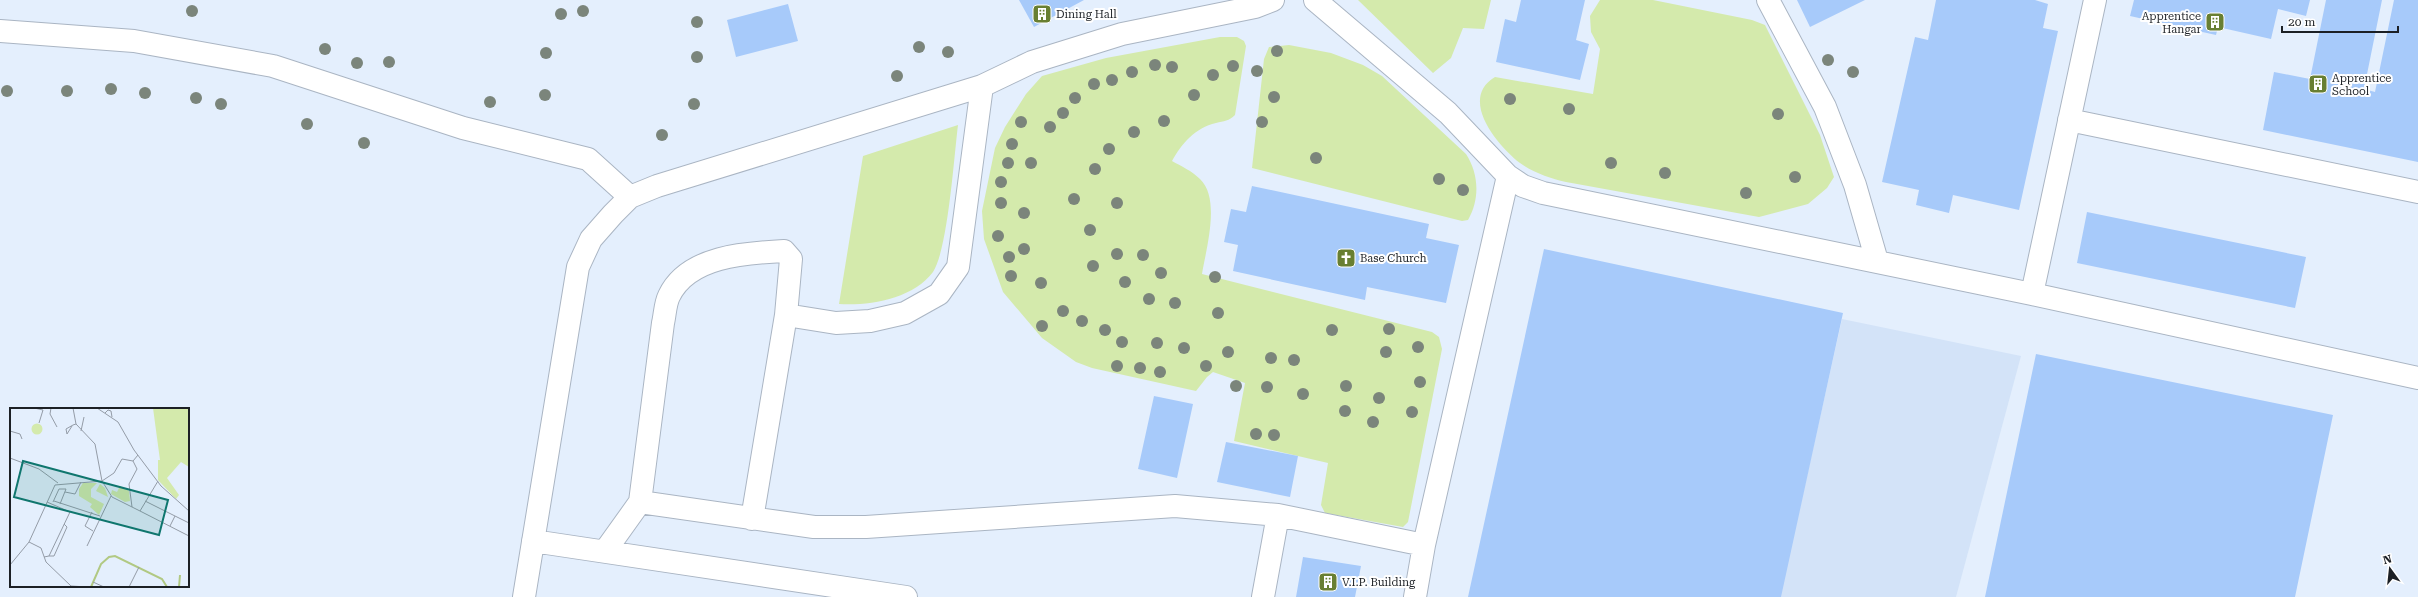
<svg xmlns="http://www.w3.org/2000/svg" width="2418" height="597" font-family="'Roboto Serif',serif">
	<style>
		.built { fill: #d3e3f8 }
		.green { fill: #d4eaac }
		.building { fill: #a7cafa }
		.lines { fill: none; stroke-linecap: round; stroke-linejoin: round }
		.minor-casing { stroke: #aab5c3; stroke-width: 24 }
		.minor { stroke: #fff; stroke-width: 22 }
		.tree { fill: #7b857b }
		.labels { text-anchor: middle; stroke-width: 4; stroke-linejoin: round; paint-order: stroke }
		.poi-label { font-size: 11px; fill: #1c2025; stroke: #fff; text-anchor: start }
		.inset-river { fill: none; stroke: #b1c983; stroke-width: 2 }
		.inset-road { fill: none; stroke: #949ca7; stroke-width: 1 }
		.view { fill: #0f766e; fill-opacity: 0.15; stroke: #0f766e; stroke-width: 2 }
		.inset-edge { fill: none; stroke: #1c2025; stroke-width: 2 }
	</style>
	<rect width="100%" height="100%" fill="#e4effd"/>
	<path class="built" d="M1842,319L2021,356L1956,597H1780Z"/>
	<path class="green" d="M1358,0H1491L1484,29L1463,28L1451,58L1433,73Z
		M1600,0H1653L1752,20L1765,25L1820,135L1834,177L1827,188L1808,204L1759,217L1566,182C1550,178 1534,173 1520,163C1498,146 1458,99 1495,77L1593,94L1600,49L1591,32L1590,16Z
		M1220,37H1237L1244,41L1246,46L1235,115C1229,121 1224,121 1216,123C1195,128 1182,143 1172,161C1181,166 1192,171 1200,179C1221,199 1206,249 1202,274L1432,332L1439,337L1442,349L1408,522L1403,527L1325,513L1321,505L1328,463L1234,441L1245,383L1213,372L1207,377L1196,391L1092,368L1076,362L1042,338L1003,292L984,239L982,211L995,148L1005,127L1026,94L1042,76L1106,58Z
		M1289,45L1331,53L1363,65L1382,76L1466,154C1479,174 1480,199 1468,220L1462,221L1252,168L1264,59L1269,47Z
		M958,125C954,156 948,249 933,272C913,299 869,306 839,304L863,156Z"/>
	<path class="building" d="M1019,0H1084L1034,27Z
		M1521,0H1585L1576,40L1589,44L1580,80L1496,62L1505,19L1516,22Z
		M1797,0H1865L1810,27Z
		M1936,0H2035L2048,4L2043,28L2058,31L2019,210L1953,195L1949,213L1916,205L1919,190L1882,182L1915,37L1928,40Z
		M2134,0H2310L2306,16L2278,9L2271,39L2218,27L2216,35L2130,16Z
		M2326,0H2382L2364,89L2375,92L2394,0H2418V162L2263,130L2274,72L2310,79Z
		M788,4L798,41L736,57L727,20Z
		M1252,186L1429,224L1426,238L1459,245L1446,303L1367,287L1365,300L1233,271L1238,245L1224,242L1231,209L1246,212Z
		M2087,212L2306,257L2295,308L2077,263Z
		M1544,249L1843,313L1781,597H1468Z
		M2036,354L2333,415L2295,597H1985Z
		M1154,396L1193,404L1177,478L1138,469Z
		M1226,442L1298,456L1290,497L1217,482Z
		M1303,557L1361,566L1355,597H1296Z"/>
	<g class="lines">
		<defs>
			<path id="minor" d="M1315,0L1448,113L1508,176L1523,186L1543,193L2032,294L2095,0
				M1768,0L1825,107L1855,185L1877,261
				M0,31L134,41L273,66L463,128L588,159L630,197
				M2069,120L2418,192
				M2032,294L2418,378
				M786,315L836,323L870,321L905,313L939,294L958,267L982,86
				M640,502L814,527H866L1175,506L1278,515L1424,545
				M533,541L906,597
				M605,551L640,502L663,323C665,315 665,304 669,296C688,256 745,253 784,251L791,259L786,315L752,519
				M524,597L578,267L591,239L613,214L630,197L657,186L982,86L1032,62L1122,34L1255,7L1273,0
				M1263,597L1278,515
				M1415,597L1424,545L1508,176"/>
		</defs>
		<use href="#minor" class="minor-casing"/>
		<use href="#minor" class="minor"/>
	</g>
	<g class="tree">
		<circle cx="192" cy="11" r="6"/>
		<circle cx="583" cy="11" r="6"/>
		<circle cx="561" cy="14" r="6"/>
		<circle cx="697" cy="22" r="6"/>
		<circle cx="919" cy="47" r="6"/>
		<circle cx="325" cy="49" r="6"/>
		<circle cx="1277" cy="51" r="6"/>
		<circle cx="948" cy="52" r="6"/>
		<circle cx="546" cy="53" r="6"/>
		<circle cx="697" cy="57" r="6"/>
		<circle cx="1828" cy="60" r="6"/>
		<circle cx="389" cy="62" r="6"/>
		<circle cx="357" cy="63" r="6"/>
		<circle cx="1155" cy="65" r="6"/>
		<circle cx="1233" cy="66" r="6"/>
		<circle cx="1172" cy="67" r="6"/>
		<circle cx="1257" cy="71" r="6"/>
		<circle cx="1132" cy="72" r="6"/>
		<circle cx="1853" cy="72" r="6"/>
		<circle cx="1213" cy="75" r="6"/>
		<circle cx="897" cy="76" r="6"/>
		<circle cx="1112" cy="80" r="6"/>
		<circle cx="1094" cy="84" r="6"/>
		<circle cx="111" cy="89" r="6"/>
		<circle cx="7" cy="91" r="6"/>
		<circle cx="67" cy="91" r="6"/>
		<circle cx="145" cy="93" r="6"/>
		<circle cx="545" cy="95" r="6"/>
		<circle cx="1194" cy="95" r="6"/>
		<circle cx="1274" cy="97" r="6"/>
		<circle cx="196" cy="98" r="6"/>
		<circle cx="1075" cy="98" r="6"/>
		<circle cx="1510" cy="99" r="6"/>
		<circle cx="490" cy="102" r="6"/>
		<circle cx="221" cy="104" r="6"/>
		<circle cx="694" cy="104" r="6"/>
		<circle cx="1569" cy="109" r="6"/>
		<circle cx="1063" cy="113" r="6"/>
		<circle cx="1778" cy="114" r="6"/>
		<circle cx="1164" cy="121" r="6"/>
		<circle cx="1021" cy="122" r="6"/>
		<circle cx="1262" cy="122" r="6"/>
		<circle cx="307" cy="124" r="6"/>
		<circle cx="1050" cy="127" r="6"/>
		<circle cx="1134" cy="132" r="6"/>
		<circle cx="662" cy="135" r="6"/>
		<circle cx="364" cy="143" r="6"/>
		<circle cx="1012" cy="144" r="6"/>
		<circle cx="1109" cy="149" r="6"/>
		<circle cx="1316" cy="158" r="6"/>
		<circle cx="1008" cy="163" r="6"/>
		<circle cx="1031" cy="163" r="6"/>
		<circle cx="1611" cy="163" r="6"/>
		<circle cx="1095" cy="169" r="6"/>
		<circle cx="1665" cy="173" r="6"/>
		<circle cx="1795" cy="177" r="6"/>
		<circle cx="1439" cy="179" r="6"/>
		<circle cx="1001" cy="182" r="6"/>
		<circle cx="1463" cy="190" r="6"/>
		<circle cx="1746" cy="193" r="6"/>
		<circle cx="1074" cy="199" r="6"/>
		<circle cx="1001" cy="203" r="6"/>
		<circle cx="1117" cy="203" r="6"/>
		<circle cx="1024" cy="213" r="6"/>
		<circle cx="1090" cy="230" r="6"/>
		<circle cx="998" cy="236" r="6"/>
		<circle cx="1024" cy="249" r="6"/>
		<circle cx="1117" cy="254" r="6"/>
		<circle cx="1143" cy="255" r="6"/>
		<circle cx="1009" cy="257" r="6"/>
		<circle cx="1093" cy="266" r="6"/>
		<circle cx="1161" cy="273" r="6"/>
		<circle cx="1011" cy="276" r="6"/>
		<circle cx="1215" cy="277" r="6"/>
		<circle cx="1125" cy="282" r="6"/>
		<circle cx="1041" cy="283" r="6"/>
		<circle cx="1149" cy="299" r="6"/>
		<circle cx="1175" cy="303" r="6"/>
		<circle cx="1063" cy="311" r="6"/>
		<circle cx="1218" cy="313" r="6"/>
		<circle cx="1082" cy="321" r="6"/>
		<circle cx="1042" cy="326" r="6"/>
		<circle cx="1389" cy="329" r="6"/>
		<circle cx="1105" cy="330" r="6"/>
		<circle cx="1332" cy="330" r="6"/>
		<circle cx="1122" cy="342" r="6"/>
		<circle cx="1157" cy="343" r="6"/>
		<circle cx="1418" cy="347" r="6"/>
		<circle cx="1184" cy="348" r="6"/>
		<circle cx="1228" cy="352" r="6"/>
		<circle cx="1386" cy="352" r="6"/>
		<circle cx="1271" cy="358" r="6"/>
		<circle cx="1294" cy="360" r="6"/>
		<circle cx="1117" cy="366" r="6"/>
		<circle cx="1206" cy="366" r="6"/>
		<circle cx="1140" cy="368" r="6"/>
		<circle cx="1160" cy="372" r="6"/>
		<circle cx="1420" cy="382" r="6"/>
		<circle cx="1236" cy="386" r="6"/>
		<circle cx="1346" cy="386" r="6"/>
		<circle cx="1267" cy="387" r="6"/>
		<circle cx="1303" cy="394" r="6"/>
		<circle cx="1379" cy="398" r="6"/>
		<circle cx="1345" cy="411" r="6"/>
		<circle cx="1412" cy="412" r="6"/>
		<circle cx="1373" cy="422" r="6"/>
		<circle cx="1256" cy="434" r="6"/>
		<circle cx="1274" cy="435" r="6"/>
	</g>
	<defs>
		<symbol id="building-square" viewBox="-11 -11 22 22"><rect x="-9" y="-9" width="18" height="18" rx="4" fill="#687f32" stroke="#fff"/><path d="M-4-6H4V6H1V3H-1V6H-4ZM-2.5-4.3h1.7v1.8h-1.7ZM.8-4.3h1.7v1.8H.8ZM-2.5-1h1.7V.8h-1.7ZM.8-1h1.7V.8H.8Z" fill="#fff"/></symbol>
		<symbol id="church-square" viewBox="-11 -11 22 22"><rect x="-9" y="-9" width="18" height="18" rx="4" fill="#687f32" stroke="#fff"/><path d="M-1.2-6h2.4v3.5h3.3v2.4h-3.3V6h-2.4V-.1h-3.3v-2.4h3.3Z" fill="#fff"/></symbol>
	</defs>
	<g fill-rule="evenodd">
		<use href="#building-square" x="1031" y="3" width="22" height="22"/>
		<use href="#building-square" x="2204" y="11" width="22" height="22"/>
		<use href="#building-square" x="2307" y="73" width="22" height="22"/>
		<use href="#church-square" x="1335" y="247" width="22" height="22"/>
		<use href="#building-square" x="1317" y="571" width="22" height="22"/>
	</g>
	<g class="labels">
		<g class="poi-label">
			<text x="1056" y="18">Dining Hall</text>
			<text x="2201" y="20" text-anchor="end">Apprentice<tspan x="2201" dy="13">Hangar</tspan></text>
			<text x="2332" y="82">Apprentice<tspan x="2332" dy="13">School</tspan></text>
			<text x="1360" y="262">Base Church</text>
			<text x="1342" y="586">V.I.P. Building</text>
		</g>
	</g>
	<g transform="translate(10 408)">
		<rect width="179" height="179" fill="#e4effd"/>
		<path d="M143,0H179V59L171,54L157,70L169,87L166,91L148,72V52H150ZM21.5 21a5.5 5.5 0 1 1 11 0a5.5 5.5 0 1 1-11 0ZM73,75H87L81,81V89L94,96L89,107L80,99L82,96L69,88V81ZM90,76L95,80L98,89L86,83ZM110,78L119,83L120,93L115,94L101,86L102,82L107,84Z" fill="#d4eaac"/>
		<path class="inset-river" d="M81,179L91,156L99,149L105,148L152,171L157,179M169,179L170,167"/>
		<path class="inset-road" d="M24,0L33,2L29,15M41,0L40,6L47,19M63,0L66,16L85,36L92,73L102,89L130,103L148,73M87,0L108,14L124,42L151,78L179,103M95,5L98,2L101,3L102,9M62,18L57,26L56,21L63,17L66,16M0,23L10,26L12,31M71,23L74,9M0,50L29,61L48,75M55,84L65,86L71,74M44,93L90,108M135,93L165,108L160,118M43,94L49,81H56L50,96M122,99L119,76L127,61L123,53M130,103L179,128M82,104L75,118L83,123M165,108L179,115M77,138L101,88M39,148H44L57,119L54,116M34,149L39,148L60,104L37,94M0,157L19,134M83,174L94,179M77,179L61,178L36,154L31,140L19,134L45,77L92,73L104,65L112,51L123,53L128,47M119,179L129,159"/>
		<path class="view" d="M13,53L158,92L149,127L4,89Z"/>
		<rect width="179" height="179" class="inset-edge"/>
	</g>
	<g transform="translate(2390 569) rotate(345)" stroke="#ffffff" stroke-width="3" paint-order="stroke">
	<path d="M0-3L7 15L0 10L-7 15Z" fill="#1c2025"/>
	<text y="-6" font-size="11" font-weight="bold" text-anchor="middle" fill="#1c2025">N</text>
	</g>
	<path d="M2282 26v6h116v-6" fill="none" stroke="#1c2025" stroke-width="2"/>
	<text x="2288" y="26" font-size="12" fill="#1c2025" stroke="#ffffff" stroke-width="3" paint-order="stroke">20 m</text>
</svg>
